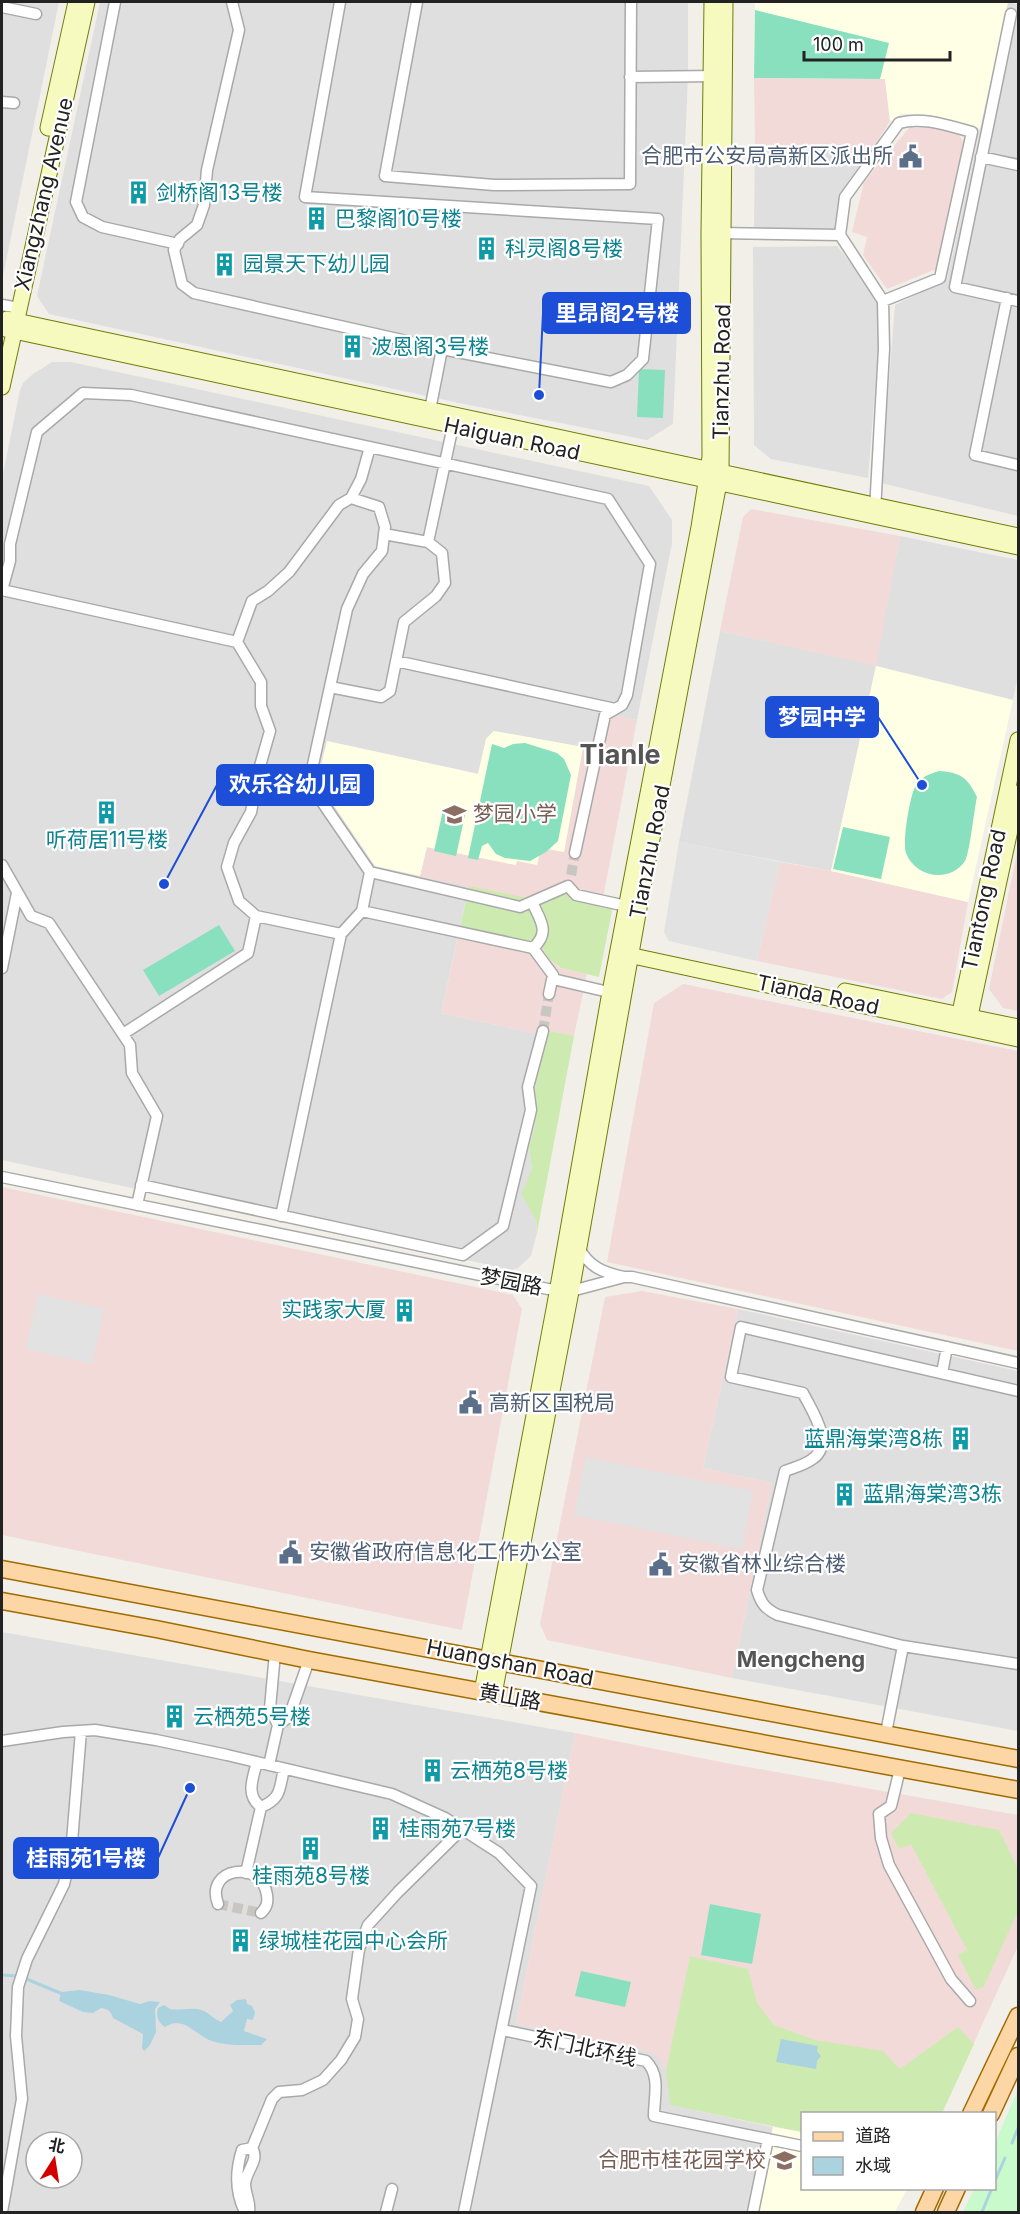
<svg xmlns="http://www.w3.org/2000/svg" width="1020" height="2214" font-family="Inter,'Noto Sans SC',sans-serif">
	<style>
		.residential { fill: #e0dfdf; fill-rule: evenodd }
		.commercial { fill: #f2dad9 }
		.education { fill: #ffffe5 }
		.grass { fill: #cdebb0 }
		.park { fill: #c8facc }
		.pitch { fill: #88e0be }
		.parking { fill: #e2e2e2 }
		.water { fill: #aad3df }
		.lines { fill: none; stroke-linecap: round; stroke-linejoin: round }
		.stream { stroke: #aad3df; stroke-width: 3 }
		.street-tunnel { stroke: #c8c6c1; stroke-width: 10; stroke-dasharray: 10 5; stroke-linecap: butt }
		.street-casing { stroke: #a9a9a9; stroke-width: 13 }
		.secondary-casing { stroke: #707d05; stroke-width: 17 }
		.primary-casing { stroke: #a06b00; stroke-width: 19 }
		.street { stroke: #fff; stroke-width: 10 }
		.secondary { stroke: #f7fabf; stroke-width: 15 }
		.primary { stroke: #fcd6a4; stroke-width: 16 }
		.labels { text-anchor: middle; stroke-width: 4.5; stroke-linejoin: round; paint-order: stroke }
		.service-label { font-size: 21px; fill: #4e5e75; stroke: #fff; text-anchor: start }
		.culture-label { font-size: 21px; fill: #0d838f; stroke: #fff; text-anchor: start }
		.street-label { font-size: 21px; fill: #222; stroke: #fff }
		.education-label { font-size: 21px; fill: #785e54; stroke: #fff; text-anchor: start }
		.neighbourhood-label { font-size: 22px; font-weight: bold; fill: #555; stroke: #fff }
		.district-label { font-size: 27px; font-weight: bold; fill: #555; stroke: #fff }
		.leader { fill: none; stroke: #1d4ed8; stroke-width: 2 }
		.callout-dot { fill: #1d4ed8; stroke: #fff; stroke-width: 2 }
		.callout { fill: #1d4ed8; stroke: #1d4ed8; stroke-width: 2 }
		.callout-label { font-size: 22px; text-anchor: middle; font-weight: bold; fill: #fff }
	</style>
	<rect width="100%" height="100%" fill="#f2efe9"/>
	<path class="residential" d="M2,2H59L2,281Z
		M100,2H688V77L673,424L647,440L459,403L49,314L37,296Z
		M1008,2L1018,4V516L881,483L895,305L947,280Z
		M755,144L872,150L840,194L838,229L754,228Z
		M837,246L878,298V352L868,478L771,459L754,445L753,247Z
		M52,362H71L649,486L672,520V543L637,720L600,713L594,749L494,731L486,739L479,774L327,741L375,866L469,886L441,1013L546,1036L535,1088V1126L529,1147L532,1169V1212L536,1220L537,1233L531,1256L518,1268L512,1270L2,1160V479L20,390L23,383L33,374Z
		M900,536L1018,560V675L1013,700L876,666L831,871L679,842L720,631L875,665Z
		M738,1309L1018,1371V1731L732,1678L772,1483L703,1468Z
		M2,1632L575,1733L516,2024L651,2052L658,2056L666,2071L671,2105L773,2127L755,2212H2ZM36,2142H72V2178H36Z"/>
	<path class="commercial" d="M754,78L885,79L890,121L872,150L755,144Z
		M909,128H942L957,131L965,145L936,269L887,289L863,255L867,237L852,232L864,182Z
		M751,509L900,536L876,666L720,631L743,517Z
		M600,713L637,720L603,898L550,887L532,896L522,898L420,876L426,847L515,865L516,861L541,847L564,852L583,747L593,749Z
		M1017,853H1018V1011L1003,1008L989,989Z
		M780,862L831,871L968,902L952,992L942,999L757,961Z
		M460,928L541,946L548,958L560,968L587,974L574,1036L552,1031L546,1036L441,1013Z
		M683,984L1018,1051V1351L607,1262L654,1003Z
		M2,1187L513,1295L522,1309L462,1630L2,1535Z
		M642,1291L738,1309L703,1468L772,1483L732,1678L547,1640L540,1624L605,1297Z
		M575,1733L731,1764L1018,1815V1946L942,2113L802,2114V2132L670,2105L666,2071L658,2057L651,2052L516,2024Z"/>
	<path class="education" d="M755,2H1018V4L1008,2L980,128L911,114H901L890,121L885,79L754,78Z
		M876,666L1013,700L968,902L831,871Z
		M494,731L583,747L564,852L541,848L537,865L517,861L516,865L427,847L420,876L375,866L317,781L327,741L478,774L486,739Z
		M773,2127L802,2132V2188L907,2189L895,2212H755Z"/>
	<path class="grass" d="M469,886L527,898L549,887L603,898L613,906L599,977L561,968L548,958L541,946L460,928Z
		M552,1031L574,1036L537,1233L536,1220L521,1194L532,1169L529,1147L535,1126V1088L538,1074L546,1036Z
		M911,1813L999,1830L1018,1869V1911L984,1986L976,1990L958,1955L967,1950L911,1844L899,1849L891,1833Z
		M690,1956L748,1969L757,2003L774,2025L815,2040L883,2051L900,2069L958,2027L974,2044L942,2113L802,2114V2132L670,2105L666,2071Z"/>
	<path class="park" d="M1018,2090V2212H963L974,2189L994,2188L995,2143Z"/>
	<path class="pitch" d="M755,10L889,43L880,79L754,78Z
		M639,369L665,370L663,418L637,417Z
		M525,743L557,753L564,759L571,775L558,841L546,852L530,861L505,858L496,854L488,843L482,846L478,860L468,858L492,744L504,748L513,744Z
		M939,771C960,772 968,778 977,797C974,810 970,852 965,861C949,884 915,877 906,853C902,843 910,794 916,785C922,776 930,774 939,771Z
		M443,810L465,815L456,856L434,851Z
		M843,827L890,837L881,879L833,869Z
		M219,925L235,951L159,996L143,970Z
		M710,1904L761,1914L752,1964L701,1955Z
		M581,1971L631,1982L625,2007L575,1996Z"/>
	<path class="parking" d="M679,842L780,862L757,961L669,941L664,932Z
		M38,1294L104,1309L92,1364L26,1349Z
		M586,1457L753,1491L742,1549L574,1515Z"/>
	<path class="water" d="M80,1990L109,1995L140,2004L149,2001L160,2002L155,2009L156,2032L150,2045L144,2051L142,2048L143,2034L113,2018C111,2011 108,2009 101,2008L93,2013L83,2012L59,2001L61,1992Z
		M246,1999L247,2004L252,2006L255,2012L253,2020L247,2019L244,2031L267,2039L261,2045C246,2045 227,2046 212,2041C196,2036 183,2014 165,2027C158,2022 156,2017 158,2008L164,2005L170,2009C181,2011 194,2006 204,2011C210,2014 214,2019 221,2022L233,2011L230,2005L237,2000Z
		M781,2039L818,2046L817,2051L821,2056L817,2061L816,2069L776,2062Z"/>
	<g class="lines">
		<path class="stream" d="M2,1975L18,1976
			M24,1978L65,1995
			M1012,2143L1018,2128
			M994,2183L1005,2158
			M982,2212L992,2188"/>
		<path class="street-tunnel" d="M571,875L575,853
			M543,1031L549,994
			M218,1904L261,1913"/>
		<defs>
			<path id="street" d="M115,2L76,202L83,217L102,227L178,244
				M232,2L239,30L207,170L204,205L197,225L180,239L174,250L182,284L194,293L442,349L611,382L627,375L643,359L658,219L305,197L340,2
				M417,2L385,176L494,185L630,184L631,2
				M2,7L36,14
				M1011,14L955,287L1018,301
				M630,77L717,76
				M2,102L14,103
				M981,157L1018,165
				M718,233L840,235
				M1007,298L975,455L1017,465
				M2,305L19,308
				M429,415L442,349
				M351,498L361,479L370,447
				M875,511L884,349L883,301L940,278L972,132C949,126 922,116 899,123L845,197L840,235L883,301
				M428,542L454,421
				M2,590L237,642L261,682V706L270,731L260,766L251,812L234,843L227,867L239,901L256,916L341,934L362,911L370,872L309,783L347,609L363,574L382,551L385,527L379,507L351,498L339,505L289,572L268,591L252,601L237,642
				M2,590L10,561V544L37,432L83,393L131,395L608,499L650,564L627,695L622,705L605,715L575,853
				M396,661L615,709
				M330,687L381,697L390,691L404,622L436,596L445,583L442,553L428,542L384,534
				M2,865L31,916L49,923L130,1045L132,1073L157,1116L137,1205
				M370,872L520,907L568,886
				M568,886L576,895L631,907
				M532,902C540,920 551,932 533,948
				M362,911L533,948L553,975L549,994
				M2,968L17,893
				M553,979L617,994
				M123,1034L248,953L256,916
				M2,1177L548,1289H579L624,1277H632L1018,1363
				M141,1185L463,1255L503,1226L531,1110L528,1087L543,1031
				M281,1216L341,934
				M579,1248C589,1267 604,1273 624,1277
				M942,1373L947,1347
				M1018,1391L741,1327L731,1377L803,1393C812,1411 836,1445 811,1460C804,1465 793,1468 785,1471L757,1590C761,1603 765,1609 778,1615L903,1646L1018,1664
				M275,1653L270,1708L278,1725
				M886,1733L903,1646
				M2,1741L63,1732L95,1730L156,1740L227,1755L392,1794L445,1818L499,1853L531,1886L464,2212
				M257,1762C253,1778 245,1795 261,1807
				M269,1765L278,1725L289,1717L309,1660
				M900,1769L891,1806L879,1814L881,1838L889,1865L951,1979L970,2001
				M261,1807C282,1798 279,1789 284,1769
				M246,1873L261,1807
				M218,1904C204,1867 262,1859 267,1895C268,1903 267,1907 261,1913
				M503,2030L646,2061C661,2076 654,2096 654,2116L802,2146
				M2,2212L22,2099L16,2036L18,1987L27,1959L64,1884L71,1854L81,1731
				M245,2212C235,2192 235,2172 242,2150L252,2148
				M249,2212C251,2203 245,2194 245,2184C246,2170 260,2160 252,2148L272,2099L279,2092L302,2090L323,2080L341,2060L355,2037L358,2019L352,1999L359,1949L368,1925L398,1892L462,1829
				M386,2212L392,2189
				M753,2212L768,2139"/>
			<path id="secondary" d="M48,128L76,2
				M7,319L1018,536
				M5,329L1018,547
				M2,387L87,2
				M624,954L1018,1039
				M845,991L1018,1027
				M958,1022L1018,740
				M968,1025L1018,793
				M482,1692L555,1304L610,992L699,527L710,457L709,233L712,2
				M494,1694L573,1281L639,908L721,472L725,2"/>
			<path id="primary" d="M2,1569L1018,1759
				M2,1601L156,1629L309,1660L1018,1790
				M971,2114L1018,2016
				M991,2114L1018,2056
				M924,2212L935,2188
				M946,2212L957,2188"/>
		</defs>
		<use href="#street" class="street-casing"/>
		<use href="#secondary" class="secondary-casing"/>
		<use href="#primary" class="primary-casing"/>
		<use href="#street" class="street"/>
		<use href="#secondary" class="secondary"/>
		<use href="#primary" class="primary"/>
	</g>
	<defs>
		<symbol id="civic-bare" viewBox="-9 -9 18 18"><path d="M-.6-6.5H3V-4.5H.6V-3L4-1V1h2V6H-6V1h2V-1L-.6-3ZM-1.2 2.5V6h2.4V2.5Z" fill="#5c6f8a" stroke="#fff" stroke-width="2.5" paint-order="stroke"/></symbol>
		<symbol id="building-bare" viewBox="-9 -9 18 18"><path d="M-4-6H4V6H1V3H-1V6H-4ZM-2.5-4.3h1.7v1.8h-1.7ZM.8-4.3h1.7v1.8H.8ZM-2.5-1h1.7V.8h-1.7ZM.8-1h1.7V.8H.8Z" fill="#0f9aa8" stroke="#fff" stroke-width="2.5" paint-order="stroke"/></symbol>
		<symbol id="school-bare" viewBox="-9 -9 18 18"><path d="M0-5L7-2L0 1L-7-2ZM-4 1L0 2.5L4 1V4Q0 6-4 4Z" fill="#8d6e63" stroke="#fff" stroke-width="2.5" paint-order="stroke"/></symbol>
	</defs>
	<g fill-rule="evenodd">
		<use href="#civic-bare" x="894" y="140" width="33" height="33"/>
		<use href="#building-bare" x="122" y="176" width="33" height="33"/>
		<use href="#building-bare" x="300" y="202" width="33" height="33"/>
		<use href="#building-bare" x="470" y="232" width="33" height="33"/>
		<use href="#building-bare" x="208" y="248" width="33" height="33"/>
		<use href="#building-bare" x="336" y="330" width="33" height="33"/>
		<use href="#building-bare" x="90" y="796" width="33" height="33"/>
		<use href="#school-bare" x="438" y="798" width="33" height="33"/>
		<use href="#building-bare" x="388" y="1294" width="33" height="33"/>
		<use href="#civic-bare" x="454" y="1386" width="33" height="33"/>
		<use href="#building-bare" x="944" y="1422" width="33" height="33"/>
		<use href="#building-bare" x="828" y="1478" width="33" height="33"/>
		<use href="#civic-bare" x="274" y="1536" width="33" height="33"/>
		<use href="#civic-bare" x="644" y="1548" width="33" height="33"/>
		<use href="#building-bare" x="158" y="1700" width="33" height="33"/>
		<use href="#building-bare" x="416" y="1754" width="33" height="33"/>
		<use href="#building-bare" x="364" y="1812" width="33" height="33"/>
		<use href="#building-bare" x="294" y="1832" width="33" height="33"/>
		<use href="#building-bare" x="224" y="1924" width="33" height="33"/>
		<use href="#school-bare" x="768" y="2144" width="33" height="33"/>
	</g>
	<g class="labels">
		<g class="service-label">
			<text x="893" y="163" text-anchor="end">合肥市公安局高新区派出所</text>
			<text x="489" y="1410">高新区国税局</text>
			<text x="309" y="1559">安徽省政府信息化工作办公室</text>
			<text x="678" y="1571">安徽省林业综合楼</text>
		</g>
		<g class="culture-label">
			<text x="156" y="200">剑桥阁13号楼</text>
			<text x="335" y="226">巴黎阁10号楼</text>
			<text x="505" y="256">科灵阁8号楼</text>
			<text x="243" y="271">园景天下幼儿园</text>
			<text x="371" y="354">波恩阁3号楼</text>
			<text x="107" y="847" text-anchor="middle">听荷居11号楼</text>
			<text x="386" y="1317" text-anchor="end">实践家大厦</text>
			<text x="943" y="1446" text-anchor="end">蓝鼎海棠湾8栋</text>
			<text x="863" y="1501">蓝鼎海棠湾3栋</text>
			<text x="193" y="1724">云栖苑5号楼</text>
			<text x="450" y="1778">云栖苑8号楼</text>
			<text x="399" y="1836">桂雨苑7号楼</text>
			<text x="311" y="1883" text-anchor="middle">桂雨苑8号楼</text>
			<text x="259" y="1948">绿城桂花园中心会所</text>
		</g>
		<g class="street-label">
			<text transform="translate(44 194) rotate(-77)" y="7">Xiangzhang Avenue</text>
			<text transform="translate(722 372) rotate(-89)" y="7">Tianzhu Road</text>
			<text transform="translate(512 439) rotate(12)" y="7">Haiguan Road</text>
			<text transform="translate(650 852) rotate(-79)" y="7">Tianzhu Road</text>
			<text transform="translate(984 900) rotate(-78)" y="7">Tiantong Road</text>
			<text transform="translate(818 995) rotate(12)" y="7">Tianda Road</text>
			<text transform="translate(511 1282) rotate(11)" y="7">梦园路</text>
			<text transform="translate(510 1663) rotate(11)" y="7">Huangshan Road</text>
			<text transform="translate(510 1697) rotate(10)" y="7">黄山路</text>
			<text transform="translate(585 2048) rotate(12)" y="7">东门北环线</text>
		</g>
		<g class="education-label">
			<text x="473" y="821">梦园小学</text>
			<text x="766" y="2167" text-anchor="end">合肥市桂花园学校</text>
		</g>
		<g class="neighbourhood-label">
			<text x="801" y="1667">Mengcheng</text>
		</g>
		<g class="district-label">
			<text x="620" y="764">Tianle</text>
		</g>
	</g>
	<path class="leader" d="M539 395L543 313M922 785L878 717M164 884L217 785M190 1788L158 1858"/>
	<g class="callout-dot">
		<circle cx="539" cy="395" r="6"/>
		<circle cx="922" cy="785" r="6"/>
		<circle cx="164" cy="884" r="6"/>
		<circle cx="190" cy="1788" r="6"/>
	</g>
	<g class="callout">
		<rect x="543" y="293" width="147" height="40" rx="6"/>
		<rect x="766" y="697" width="112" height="40" rx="6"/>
		<rect x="217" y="765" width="156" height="40" rx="6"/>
		<rect x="14" y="1838" width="144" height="40" rx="6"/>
	</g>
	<g class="callout-label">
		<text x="617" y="321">里昂阁2号楼</text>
		<text x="822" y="725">梦园中学</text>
		<text x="295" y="792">欢乐谷幼儿园</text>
		<text x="86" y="1866">桂雨苑1号楼</text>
	</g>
	<rect width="1020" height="2214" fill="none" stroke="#222222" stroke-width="6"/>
	<rect x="801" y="2112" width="195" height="78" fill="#ffffff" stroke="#a7a7a7" stroke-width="1.5"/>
	<rect x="813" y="2132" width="30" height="9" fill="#fcd6a4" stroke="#a7a7a7" stroke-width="1.5"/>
	<text x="855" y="2142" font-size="18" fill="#222222">道路</text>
	<rect x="813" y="2157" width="30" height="18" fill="#aad3df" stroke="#a7a7a7" stroke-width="1.5"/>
	<text x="855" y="2172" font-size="18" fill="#222222">水域</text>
	<g transform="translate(54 2160) rotate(12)"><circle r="28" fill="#ffffff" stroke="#a7a7a7" stroke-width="1.5"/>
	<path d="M0-4.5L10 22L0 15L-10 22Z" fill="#d40000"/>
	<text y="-9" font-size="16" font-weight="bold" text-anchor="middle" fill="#222222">北</text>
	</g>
	<path d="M804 51v9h146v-9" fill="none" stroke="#222222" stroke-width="3"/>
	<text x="813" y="51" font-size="18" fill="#222222" stroke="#ffffff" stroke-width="4.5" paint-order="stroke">100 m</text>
</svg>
